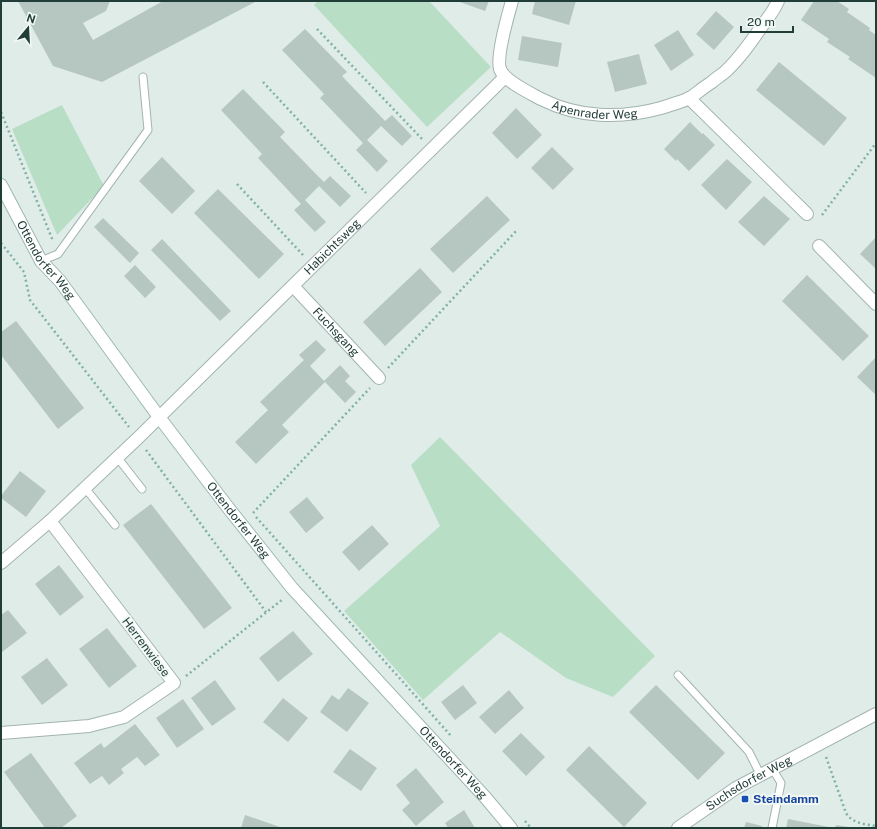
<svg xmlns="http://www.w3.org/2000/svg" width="877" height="829" font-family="'Public Sans',sans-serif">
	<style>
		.green { fill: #b8dec6 }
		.building { fill: #b6c7c1 }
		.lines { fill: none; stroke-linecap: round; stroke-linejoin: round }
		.service-casing { stroke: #a3b4b0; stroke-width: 9 }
		.minor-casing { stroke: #a3b4b0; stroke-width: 14 }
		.tertiary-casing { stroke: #a3b4b0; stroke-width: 14 }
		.secondary-casing { stroke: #9eb8b1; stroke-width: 14 }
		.path { stroke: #7fb1a5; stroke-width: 2.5; stroke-dasharray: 2 3; stroke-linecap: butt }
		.service { stroke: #fff; stroke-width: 7 }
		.minor { stroke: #fff; stroke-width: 12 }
		.tertiary { stroke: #fff; stroke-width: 12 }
		.secondary { stroke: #fff; stroke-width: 12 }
		.transit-dot { fill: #1a4fb4; stroke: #f1f8f5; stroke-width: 1.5 }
		.labels { text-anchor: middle; stroke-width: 4; stroke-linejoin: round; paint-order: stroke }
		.street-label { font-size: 12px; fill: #203d38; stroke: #f1f8f5 }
		.transit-label { font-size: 12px; font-weight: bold; fill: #164399; stroke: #f1f8f5; text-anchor: start }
	</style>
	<rect width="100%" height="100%" fill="#e0ece8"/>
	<path class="green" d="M318,1H429L491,67L427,127L314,5Z
		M62,105L104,186L57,235L12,129Z
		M440,437L655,656L613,697L566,678L500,632L423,700L344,611L440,526L411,465Z"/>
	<path class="building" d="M18,1H110L106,11L83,23L93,40L163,1H257L102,82L53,66Z
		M457,1H489L485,11Z
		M535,1H576L569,25L532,14Z
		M814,1H837L849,9L847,12L870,28L869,30L876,35V78L848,59L850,57L827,42L829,39L801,20Z
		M716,11L734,27L714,50L696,34Z
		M305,29L347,72L342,76L385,121L392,115L412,136L402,146L381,126L367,140L388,161L377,172L356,150L363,143L320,98L324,94L282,50Z
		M678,30L694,55L671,71L654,45Z
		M522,36L562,43L558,67L518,60Z
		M639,54L647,84L615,92L607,62Z
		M779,62L847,118L824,146L756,90Z
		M243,89L285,132L280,137L312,170L324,182L330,176L351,196L340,207L319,186L305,200L326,222L315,232L294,210L301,204L258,158L262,154L221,110Z
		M516,108L542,135L517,159L492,133Z
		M690,122L702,134L703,133L715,145L689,171L677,159L676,161L664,149Z
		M552,147L574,169L553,190L531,168Z
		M162,157L195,191L172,214L139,181Z
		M727,159L752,182L726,210L701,185Z
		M218,189L284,254L259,279L194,213Z
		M487,196L510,220L453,273L430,249Z
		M764,196L790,219L764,246L738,222Z
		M103,218L139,253L130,263L94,227Z
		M876,237V269L860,254Z
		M162,239L231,311L220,321L151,250Z
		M135,265L156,287L145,298L124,276Z
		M420,268L442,292L385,346L363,322Z
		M807,275L869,336L843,361L782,301Z
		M16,321L84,408L58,429L1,355V332Z
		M316,340L326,350L310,366L324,381L340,365L350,376L345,381L356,392L345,403L325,382L282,425L289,432L256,464L235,442L268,410L260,402L304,360L299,355Z
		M876,357V395L857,377Z
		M20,471L46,491L26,517L1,498V496Z
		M307,497L324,518L306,533L289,512Z
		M151,504L232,608L204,629L123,525Z
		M372,525L389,544L359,571L342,552Z
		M59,565L84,597L60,616L35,584Z
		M8,610L27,633L2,652L1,650V615Z
		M107,628L137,666L109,688L79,649Z
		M293,631L313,654L278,682L259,658Z
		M47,658L68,685L42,705L21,677Z
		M215,680L236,709L212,726L191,698Z
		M463,685L477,703L455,720L441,702Z
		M656,685L725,753L698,780L629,712Z
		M348,688L369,703L347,732L320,712L332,695L339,700Z
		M509,690L524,708L495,734L479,717Z
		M283,698L308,718L288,742L263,722Z
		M183,699L204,729L177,748L156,718Z
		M135,724L160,755L145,766L137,757L121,769L124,773L109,785L102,776L90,784L74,763L101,743L104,748Z
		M521,733L545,757L526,776L502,751Z
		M589,746L647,803L624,827L566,770Z
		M350,749L377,768L361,791L333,772Z
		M31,753L77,816L61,828H45L4,772Z
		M416,768L444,802L416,826L402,810L410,803L396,785Z
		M464,810L475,828H448L445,823Z
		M245,815L280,827V828H241Z
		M788,819L829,827V828H786Z
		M746,822L762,826L761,828H744Z
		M836,825L849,827V828H835Z"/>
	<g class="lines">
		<defs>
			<path id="service" d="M41,261L58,254L148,130L143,77
				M117,457L142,489
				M85,488L115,525
				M678,675L749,752L760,774
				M772,768L781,783L772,828"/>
			<g id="minor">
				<path id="s1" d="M512,1C508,15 496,56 500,69C504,81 530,93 541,99C578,118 621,119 661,108C670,105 681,102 690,98C697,93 704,87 712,82C716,78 722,75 726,71C740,58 751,42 762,26C768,18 774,11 778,1"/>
				<path d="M689,98L807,214"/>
				<path d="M819,246L876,304"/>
				<path id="s2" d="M293,286L379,378"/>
				<path id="s3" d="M1,563L50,521L138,438L505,77"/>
				<path d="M1,733L89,726L124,717L174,683L50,521"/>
			</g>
			<g id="tertiary">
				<path id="s4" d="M678,828L736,788L876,714"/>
			</g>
			<g id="secondary">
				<path id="s5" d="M1,185L41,261L60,281L159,417L226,505L292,588L485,797L511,828"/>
			</g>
		</defs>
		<use href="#service" class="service-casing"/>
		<use href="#minor" class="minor-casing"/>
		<use href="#tertiary" class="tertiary-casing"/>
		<use href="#secondary" class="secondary-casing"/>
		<path class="path" d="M317,29L422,139
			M263,82L366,193
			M1,112L53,241
			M237,184L303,255
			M822,215L876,143
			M1,243L24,272L30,300L129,427
			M388,368L517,230
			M146,450L266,612
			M253,513L370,388
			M256,517L452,737
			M186,676L283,599
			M826,757L846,813C853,824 865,824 876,826
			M525,821L531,828"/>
		<use href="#service" class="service"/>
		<use href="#minor" class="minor"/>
		<use href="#tertiary" class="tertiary"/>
		<use href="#secondary" class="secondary"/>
	</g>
	<rect class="transit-dot" x="741" y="795" width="8" height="8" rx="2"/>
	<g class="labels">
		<g class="street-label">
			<text dy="4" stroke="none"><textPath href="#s1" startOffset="177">Apenrader Weg</textPath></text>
			<text dy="4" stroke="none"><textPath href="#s3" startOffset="458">Habichtsweg</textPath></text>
			<text dy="4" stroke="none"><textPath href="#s5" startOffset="88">Ottendorfer Weg</textPath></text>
			<text dy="4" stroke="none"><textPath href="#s2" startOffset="63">Fuchsgang</textPath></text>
			<text dy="4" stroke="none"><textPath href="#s5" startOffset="412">Ottendorfer Weg</textPath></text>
			<text transform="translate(146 647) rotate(53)" y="4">Herrenwiese</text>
			<text dy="4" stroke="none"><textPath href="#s5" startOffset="736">Ottendorfer Weg</textPath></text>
			<text dy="4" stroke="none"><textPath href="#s4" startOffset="84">Suchsdorfer Weg</textPath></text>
		</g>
		<g class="transit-label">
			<text x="753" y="803">Steindamm</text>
		</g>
	</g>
	<rect width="877" height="829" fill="none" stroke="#203d38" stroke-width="4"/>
	<g transform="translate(28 28) rotate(18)" stroke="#f1f8f5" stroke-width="3" paint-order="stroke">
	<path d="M0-3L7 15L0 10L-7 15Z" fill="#203d38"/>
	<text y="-6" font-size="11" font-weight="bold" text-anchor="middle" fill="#203d38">N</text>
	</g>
	<path d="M741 26v6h52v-6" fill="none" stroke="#203d38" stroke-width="2"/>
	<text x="747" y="26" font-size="12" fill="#203d38" stroke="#f1f8f5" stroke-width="3" paint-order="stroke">20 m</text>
</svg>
